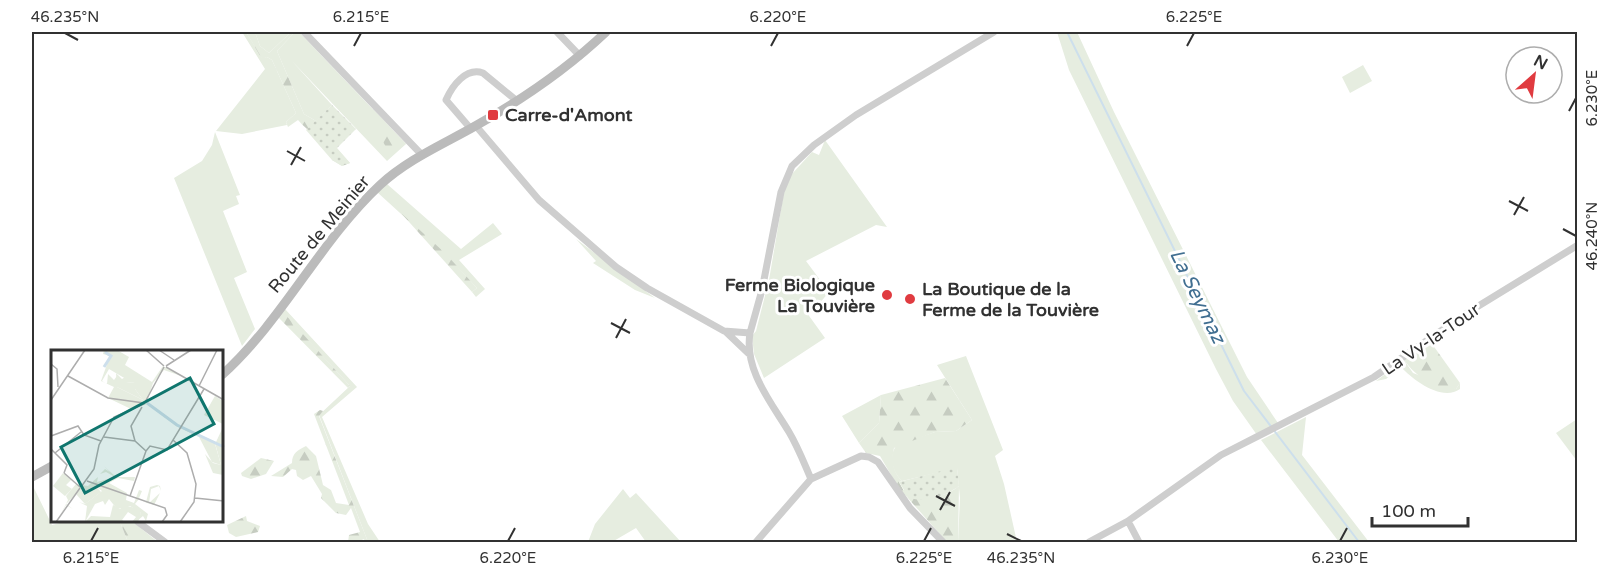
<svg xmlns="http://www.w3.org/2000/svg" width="1609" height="574" font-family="'Varela Round',sans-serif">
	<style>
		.grass { fill: #e6ede0 }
		.forest { fill: url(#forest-firs) }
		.park { fill: url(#park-dots) }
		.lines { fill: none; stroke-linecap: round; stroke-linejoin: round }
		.stream { stroke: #cddfec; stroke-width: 2 }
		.street { stroke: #cecece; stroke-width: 7 }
		.secondary { stroke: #bbb; stroke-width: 9 }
		.ticks { fill: none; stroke: #313131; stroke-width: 2 }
		.poi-dot { fill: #e03b40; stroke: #fff; stroke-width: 2 }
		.labels { text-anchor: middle; stroke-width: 6; stroke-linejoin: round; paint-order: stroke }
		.poi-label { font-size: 18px; font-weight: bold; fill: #313131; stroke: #fff; text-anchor: start }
		.street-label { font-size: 18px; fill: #313131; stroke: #fff }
		.water-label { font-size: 20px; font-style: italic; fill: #416f91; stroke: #fff }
		.inset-river { fill: none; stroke: #cddfec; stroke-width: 3 }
		.inset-road { fill: none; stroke: #adadad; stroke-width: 1.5 }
		.view { fill: #0f766e; fill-opacity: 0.15; stroke: #0f766e; stroke-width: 3 }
		.inset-edge { fill: none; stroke: #313131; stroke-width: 3 }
		.neatline { fill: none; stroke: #313131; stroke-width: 2 }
		.ticks-label { font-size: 15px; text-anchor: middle; fill: #313131 }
	</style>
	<defs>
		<pattern id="forest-firs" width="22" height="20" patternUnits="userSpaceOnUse" patternTransform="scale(1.5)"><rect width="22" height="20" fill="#e6ede0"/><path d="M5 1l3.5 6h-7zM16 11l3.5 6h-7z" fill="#c6ccc1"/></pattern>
		<pattern id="park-dots" width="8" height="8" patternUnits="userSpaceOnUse" patternTransform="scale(1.5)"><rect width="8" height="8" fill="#e6ede0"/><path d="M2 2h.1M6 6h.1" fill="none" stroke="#c6ccc1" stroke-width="1.8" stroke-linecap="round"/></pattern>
	</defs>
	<rect width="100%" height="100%" fill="#fff"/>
	<path class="grass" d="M242,32H246L262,58L267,57L272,60L296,113L286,122L287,125L242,134L216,131L265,69Z
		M255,32H291L269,53L260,46Z
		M295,32H299L406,144L387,161L291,60L332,105L316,121L304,114L277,51Z
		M1057,32H1077L1114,112L1247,377L1278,423L1257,435L1233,401L1216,369L1069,70Z
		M1363,65L1372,81L1350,93L1342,77Z
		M215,132L240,195L236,196L239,204L223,211L247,272L234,278L255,329L242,346L174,178L202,161L212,145Z
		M825,140L887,227L876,225L806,261L829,292L819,304L807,313L825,338L764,378L754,354L752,336L756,331L769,280L784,192L791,175L812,152L819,155Z
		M387,184L461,249L493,223L502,234L459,260L485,289L476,297L472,292L477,288L445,254L377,192Z
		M576,239L655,298L635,290L593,263L596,261Z
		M285,309L357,387L322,417L368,524L380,542H368L319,415L350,386L282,312Z
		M966,356L1003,450L995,456L1004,484L1017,542H958L960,498L957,468L902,481C892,472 888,455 897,445L935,432L956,431L972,420L937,365Z
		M1404,360L1413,373L1456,389L1460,383V389C1442,402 1413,380 1401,367L1386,379L1376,381Z
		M881,395L879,423L859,443L842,416Z
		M1306,417L1302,455L1369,542H1339L1261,440Z
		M1577,419V461L1556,433Z
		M32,484L52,525L64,522H120L128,542H32Z
		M623,489L630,498L636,493L681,542H646L636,528L612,542H588L595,524Z"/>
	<path class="forest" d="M246,32H255L260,46L269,53L291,32H295L277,51L304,114L316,121L321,131L350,163L342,166L332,160L339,153C326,142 308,132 298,120L288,127L286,122L296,113L272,60L267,57L262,59Z
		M373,109L406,144L386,147L378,133L384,129L370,114Z
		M401,213L445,253L477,288L472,292Z
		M282,311L350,386L348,388L278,317Z
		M1430,341L1460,383L1456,389C1434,388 1416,377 1404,360Z
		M945,378L972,420L956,431L935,432L894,448C891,460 893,472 902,481L899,482L904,491L901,492L880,456L866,453L859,443L879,423L881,395Z
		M320,410L323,411L319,416L368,542L363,539L361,542H348L349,535L360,532L351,508L346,515L336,513L321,498L322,494L311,476L303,480L297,476L296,470L292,469L283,477L271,476L292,463C292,453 298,450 306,446L316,456L323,485L331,490L336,503L349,505L314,414Z
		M261,458L274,461L266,474L251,479L242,476L241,473Z
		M959,486L958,542H947L906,496C924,500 943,499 959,486Z
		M246,516L247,521L260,526L258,532L236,537L229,533L227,525Z
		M120,522H133L158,542H128Z"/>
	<path class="park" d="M332,105L356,129L337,148L350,163L342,166L332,160L306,130Z
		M957,467L959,486C945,497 916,507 901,492L904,490L899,482Z"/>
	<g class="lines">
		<path class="stream" d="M1067,32L1244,391L1359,542"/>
		<path class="street" d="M304,32L422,155
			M557,32L580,56
			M476,126L539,200L616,267L647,288L724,331L750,333C744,370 771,402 789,432C798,447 804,463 811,479
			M471,129L446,100C452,86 466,67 483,73L517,101
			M726,332L748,353
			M750,333L762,290L781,192L792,166L814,145L856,115L994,32
			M1128,521L1139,542
			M138,522L165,542
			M756,542L811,479L861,456L869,457L878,462L910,508L943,542
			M1089,542L1128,521L1221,455L1374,377L1467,313L1578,245"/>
		<path class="secondary" d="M222,375C283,320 320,241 380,185C408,159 444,144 477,125C523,99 567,69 606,32
			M32,477L52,466"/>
	</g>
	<path class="ticks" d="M65,33L78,40M354,46L361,33M771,46L778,33M1187,46L1194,33M1569,111L1576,98M287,151L305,161M291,165L301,147M1509,201L1528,211M1514,215L1524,197M1563,229L1576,236M611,323L630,333M616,338L626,319M936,496L955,506M940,510L950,492M1007,534L1021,541M91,541L98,528M508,541L515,528M924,541L931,528M1340,541L1347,528"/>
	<g class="poi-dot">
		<rect x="487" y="109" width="12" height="12" rx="3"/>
		<circle cx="887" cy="295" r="6"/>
		<circle cx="910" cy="299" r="6"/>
	</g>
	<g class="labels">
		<g class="poi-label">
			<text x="505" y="121">Carre-d'Amont</text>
			<text x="875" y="291" text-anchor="end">Ferme Biologique<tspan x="875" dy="21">La Touvière</tspan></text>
			<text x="922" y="295">La Boutique de la<tspan x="922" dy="21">Ferme de la Touvière</tspan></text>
		</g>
		<g class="street-label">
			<text transform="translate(319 234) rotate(-50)" y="6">Route de Meinier</text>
			<text transform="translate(1431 339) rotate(-34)" y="6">La Vy-la-Tour</text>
		</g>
		<g class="water-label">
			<text transform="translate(1198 296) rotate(64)" y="7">La Seymaz</text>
		</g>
	</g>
	<g transform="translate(51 350)">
		<rect width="172" height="172" fill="#fff"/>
		<path d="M53,0H66L78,7L74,15L101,32L112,16L130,26L113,20L102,33L96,52L127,75L165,92L172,77V98L164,94L170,115L161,112L148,87L125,76L96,54L80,59L57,48L63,37L50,31L59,6L52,4ZM58,19L75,29V33L84,32V39L92,50L66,37V26L63,30L57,24L56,34L51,31ZM164,46L172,51V74L153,65ZM41,132L50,142L34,154L25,144L15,154L22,159L19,171L22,159L15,155L8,167L15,154L17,150L15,146L25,134L37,136Z" fill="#e6ede0" fill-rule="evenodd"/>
		<path d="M53,116L65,127H84L83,131L67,128L58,133L76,143L75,150L83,153L88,140L91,141L88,148L95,152L99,137L106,135L109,136L110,141L108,136L100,139L98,153L109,143L103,155L96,153L88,149L84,154L97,164L95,171L92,166L86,171L90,163L79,156L66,159L58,149L54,155L52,151L44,154L34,172L36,156L28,152L34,154L51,141L40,133L47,127L46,132L64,127L55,122L49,124L54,119L59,122Z" fill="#e6ede0"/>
		<path d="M65,23L71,29L76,26L75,33L84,32V39L92,50L66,37ZM164,93L172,98V125L162,123L154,104L162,113L170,115Z" fill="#e6ede0"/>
		<path d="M12,123L20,130L15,135L21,139L14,146L2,136ZM62,155L69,159L73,155L84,158L90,163L87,172H81L85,167L77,162L71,170L74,172L35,171L40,166L59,167Z" fill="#e6ede0"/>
		<path class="inset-river" d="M53,17L60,6L54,2M96,53L126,75L173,97"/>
		<path class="inset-road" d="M95,0L113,16M108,0L123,10M0,14L6,19L7,37M115,16L140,0M115,17L173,50M17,26L57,48L93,53M148,36L166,0M0,50L34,0M0,86L27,76L33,85L50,91M53,87L84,91L95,101M122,90L136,103L145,134L143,152L129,172M84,91L80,76L91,57M0,99L16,115L13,123M95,101L99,96L116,100L153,39M4,103L30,82M13,123L29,137M36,131L114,158L116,165L111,172M30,137L43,119L48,95L63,67L93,54L113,17M79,146L95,101M144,148L173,151M5,172L29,138"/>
		<path class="view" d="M139,28L163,74L34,143L10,97Z"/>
		<rect width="172" height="172" class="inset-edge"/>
	</g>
	<rect width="1609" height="574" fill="none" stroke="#ffffff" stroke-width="66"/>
	<g transform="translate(1534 75) rotate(28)"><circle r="28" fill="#ffffff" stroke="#adadad" stroke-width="1.5"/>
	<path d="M0-4.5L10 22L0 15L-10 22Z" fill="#e03b40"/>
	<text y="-9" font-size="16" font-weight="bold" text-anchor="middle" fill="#313131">N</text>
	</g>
	<path d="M1372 517v9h96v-9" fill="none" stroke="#313131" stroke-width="3"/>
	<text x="1381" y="517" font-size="18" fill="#313131" stroke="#ffffff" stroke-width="4.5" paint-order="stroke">100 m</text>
	<rect x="33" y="33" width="1543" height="508" class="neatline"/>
	<g class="ticks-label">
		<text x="65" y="22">46.235°N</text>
		<text x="361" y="22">6.215°E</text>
		<text x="778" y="22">6.220°E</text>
		<text x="1194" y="22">6.225°E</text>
		<text transform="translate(1592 98) rotate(-90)" y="5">6.230°E</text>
		<text transform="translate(1592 236) rotate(-90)" y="5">46.240°N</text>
		<text x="91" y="563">6.215°E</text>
		<text x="508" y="563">6.220°E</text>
		<text x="924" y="563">6.225°E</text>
		<text x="1021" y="563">46.235°N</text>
		<text x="1340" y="563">6.230°E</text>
	</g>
</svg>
